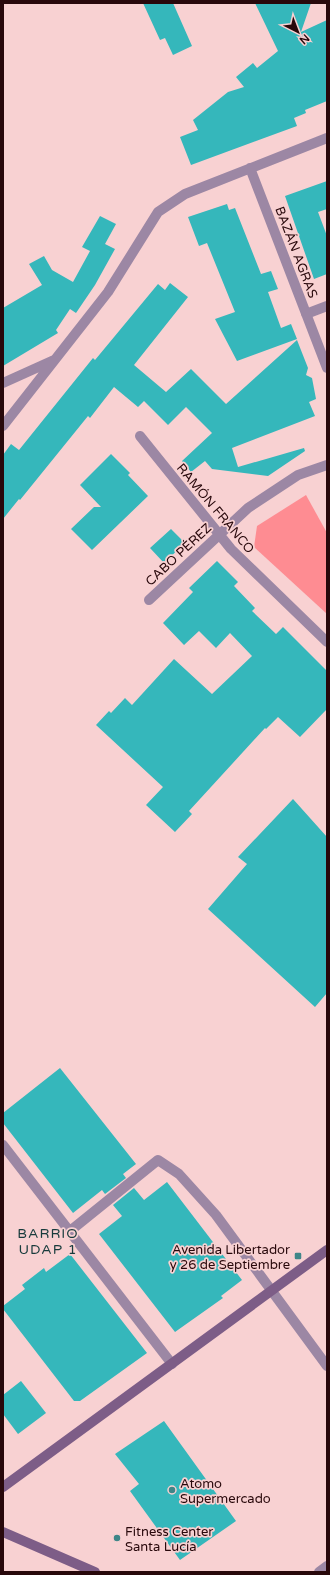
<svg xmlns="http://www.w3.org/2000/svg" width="330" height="1575" font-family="'Varela Round',sans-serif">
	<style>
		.green { fill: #fe8c92 }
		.building { fill: #35b7bb }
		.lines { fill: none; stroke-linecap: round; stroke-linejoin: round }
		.minor { stroke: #9c87a4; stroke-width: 10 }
		.secondary { stroke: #7d5d87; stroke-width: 10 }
		.poi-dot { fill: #3e8688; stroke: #f8d1d2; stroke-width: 1.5 }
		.labels { text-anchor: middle; stroke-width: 3.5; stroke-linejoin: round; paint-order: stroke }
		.street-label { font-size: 13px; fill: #28080b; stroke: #f8d1d2 }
		.poi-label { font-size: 13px; fill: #28080b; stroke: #f8d1d2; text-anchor: start }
		.neighbourhood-label { font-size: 14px; letter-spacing: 1px; fill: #183b3c; stroke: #f8d1d2 }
	</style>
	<rect width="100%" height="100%" fill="#f8d1d2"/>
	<path class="green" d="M306,495L327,533V614L254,547L257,526Z"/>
	<path class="building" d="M143,3H173L192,46L173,55L165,38L160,40Z
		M255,3H311L301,32L327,20V101L305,110L306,113L294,118L297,126L191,165L180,137L198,130L193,120L228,92L244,87L236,77L253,63L257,68L278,51Z
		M327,181V209L318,212L327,236V274L314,279L285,196Z
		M227,204L229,210L235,208L261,274L271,271L278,289L268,292L281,328L291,324L297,339L237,361L215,319L235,312L207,243L199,246L188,217Z
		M100,216L116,224L105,244L115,249L95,285L76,313L70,309L56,330L58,333L3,366V308L42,285L29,264L44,256L52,270L73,282L90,251L82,247Z
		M170,283L188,297L134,365L166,392L191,369L226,404L297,340L308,368L306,375L312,378L316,399L309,402L315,416L232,448L238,467L304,448L305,451L268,476L212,469L205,461L191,472L182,461L212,433L186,407L168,425L144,401L138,407L114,387L90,418L88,416L20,500L19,499L3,519V455L11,444L19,450L93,358L95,360L158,284L165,290Z
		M111,454L130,473L128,475L148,496L92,550L71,529L94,507H101L80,485Z
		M171,529L185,543L164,563L150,548Z
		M217,561L238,582L234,586L255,608L252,611L276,634L283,627L327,671V709L300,737L278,717L266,729L265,728L189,811L192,814L175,832L146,805L163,787L96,725L109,711L111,713L125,698L132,705L174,659L212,694L252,656L230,633L216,648L199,631L184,645L163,623L193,592L189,588Z
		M293,799L327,837V993L315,1007L208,909L247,864L238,857Z
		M60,1068L136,1164L123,1174L126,1178L105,1194L102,1190L73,1213L3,1123V1113Z
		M167,1182L242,1280L221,1296L223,1298L175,1332L99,1234L122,1216L113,1205L134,1188L144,1200Z
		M70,1254L147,1353L80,1401H74L3,1309V1306L25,1289L22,1285L44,1268L46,1272Z
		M21,1381L46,1413L18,1434L3,1414V1395Z
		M164,1421L236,1521L180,1560L130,1491L139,1484L115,1454Z"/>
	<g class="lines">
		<path class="minor" d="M250,168L327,368
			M306,314L327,306
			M3,383L54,360
			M3,426L108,292L158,212L185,194L327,138
			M140,436L231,549L327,642
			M149,600L248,508L298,475L327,465
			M3,1145L172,1364
			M70,1231L158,1160L179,1174L216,1215L327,1366
			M319,1572L327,1566"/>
		<path class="secondary" d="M3,1487L327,1250
			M3,1532L95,1572"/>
	</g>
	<g class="poi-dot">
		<rect x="294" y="1252" width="8" height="8" rx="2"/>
		<circle cx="172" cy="1490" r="4"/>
		<circle cx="117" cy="1538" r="4"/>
	</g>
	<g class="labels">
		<g class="street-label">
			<text transform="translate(297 252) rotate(69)" y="5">BAZÁN AGRAS</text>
			<text transform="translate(216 508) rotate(50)" y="5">RAMÓN FRANCO</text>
			<text transform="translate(178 554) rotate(-43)" y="5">CABO PÉREZ</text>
		</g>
		<g class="poi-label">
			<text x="290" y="1254" text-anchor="end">Avenida Libertador<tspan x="290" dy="15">y 26 de Septiembre</tspan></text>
			<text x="180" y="1488">Atomo<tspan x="180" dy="15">Supermercado</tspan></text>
			<text x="125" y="1536">Fitness Center<tspan x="125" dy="15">Santa Lucía</tspan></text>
		</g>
		<g class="neighbourhood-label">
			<text x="48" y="1238">BARRIO<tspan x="48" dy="16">UDAP 1</tspan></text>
		</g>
	</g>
	<rect width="330" height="1575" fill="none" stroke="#28080b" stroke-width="8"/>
	<g transform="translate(298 32) rotate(138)" stroke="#f8d1d2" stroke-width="3" paint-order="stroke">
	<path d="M0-3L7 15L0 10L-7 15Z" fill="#28080b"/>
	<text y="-6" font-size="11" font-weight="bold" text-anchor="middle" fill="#28080b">N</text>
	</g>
</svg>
